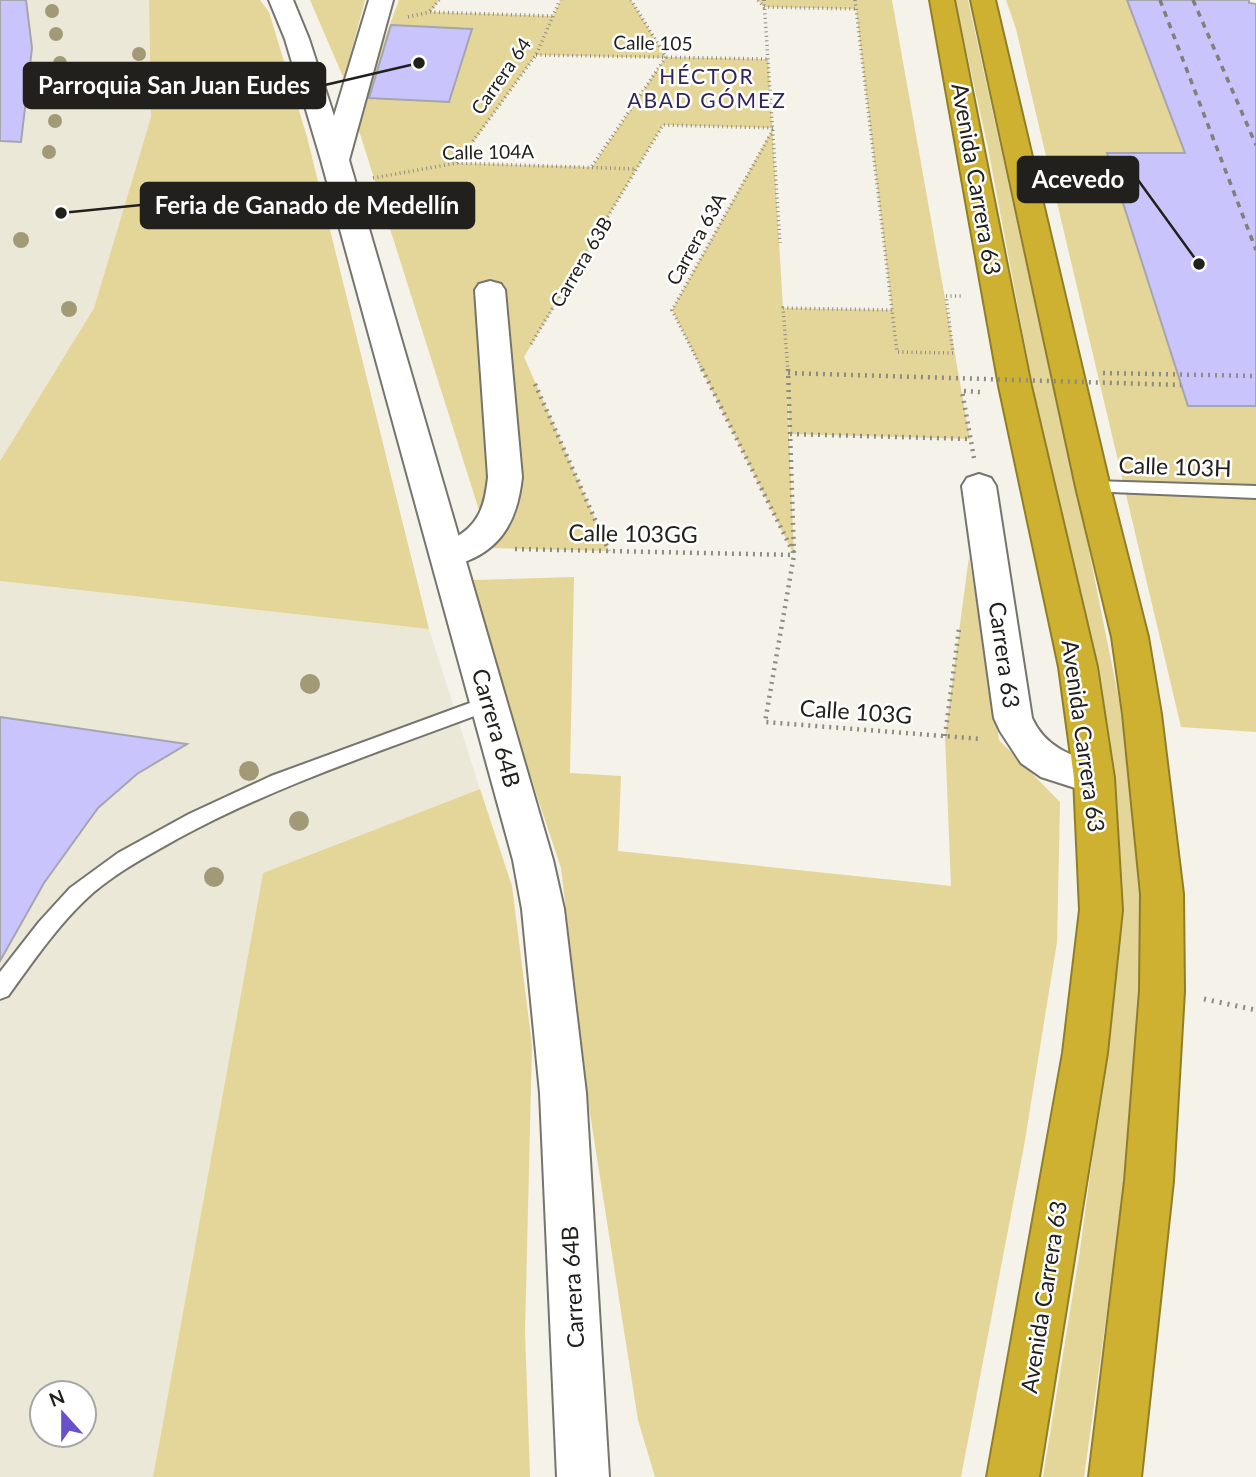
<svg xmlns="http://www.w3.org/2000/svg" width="1256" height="1477" font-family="Lato,sans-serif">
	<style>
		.built { fill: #ece8d8; fill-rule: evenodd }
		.green { fill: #e4d598; fill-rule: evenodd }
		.building { fill: #c9c4fc; stroke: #a5a5ad; stroke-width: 2 }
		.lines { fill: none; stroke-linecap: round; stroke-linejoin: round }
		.lane-casing { stroke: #76746c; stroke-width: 4 }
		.street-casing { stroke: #76746c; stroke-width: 4 }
		.secondary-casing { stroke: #76746c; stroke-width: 4 }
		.highway-casing { stroke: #917e29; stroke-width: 4 }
		.path-far2 { stroke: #8d8b85; stroke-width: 3.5; stroke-dasharray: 1 3.5; stroke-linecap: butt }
		.path-far1 { stroke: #8d8b85; stroke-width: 4.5; stroke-dasharray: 2 5; stroke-linecap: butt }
		.path { stroke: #8d8b85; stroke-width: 5; stroke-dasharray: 2 6; stroke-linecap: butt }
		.lane { fill: #fff; fill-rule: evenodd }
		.street { fill: #fff; fill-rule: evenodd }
		.secondary { fill: #fff; fill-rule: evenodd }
		.highway { fill: #ceb130; fill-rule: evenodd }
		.rail { stroke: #817f79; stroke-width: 3.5; stroke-dasharray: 6 6; stroke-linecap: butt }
		.path-bridge { stroke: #8d8b85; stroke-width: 4.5; stroke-dasharray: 2 5; stroke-linecap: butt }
		.tree { fill: #a29977 }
		.labels { text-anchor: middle; stroke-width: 5; stroke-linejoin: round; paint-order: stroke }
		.far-street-label { font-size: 19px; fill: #21201d; stroke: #fff }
		.far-neighbourhood-label { font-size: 21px; letter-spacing: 2px; fill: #2f245e; stroke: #fff }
		.street-label { font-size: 23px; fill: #21201d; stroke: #fff }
		.leader { fill: none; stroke: #21201d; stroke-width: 2.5 }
		.callout-dot { fill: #21201d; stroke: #fff; stroke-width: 2.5 }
		.callout { fill: #21201d; stroke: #21201d; stroke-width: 2.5 }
		.callout-label { font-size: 24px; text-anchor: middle; font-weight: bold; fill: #fff }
	</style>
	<rect width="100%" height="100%" fill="#f5f2e9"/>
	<path class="built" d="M0,0H149L151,117L94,308L0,461Z
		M0,581L429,629L480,789L263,873L153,1477H0ZM42,1393H84V1435H42Z"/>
	<path class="green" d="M149,0H260L269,12L307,137L429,629L0,581V461L94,308L151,117Z
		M310,0H365L344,79Z
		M399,0H439L431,12L553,16L561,0H631L666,57L768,59L783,308L892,310L856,9L764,7L758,0H892L970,439L790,434L787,386L794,555L672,310L773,128L663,125L524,357L609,551L491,548L355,118ZM536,55L665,58L592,167L458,163Z
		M955,0H968L1086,536L1127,740L1141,855V1018L1124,1189L1084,1477H1043L1080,1250L1108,1041L1043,441L988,148Z
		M1006,0H1127L1185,153H1107L1188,406H1256V732L1181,727L1016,29Z
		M969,557L999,740L1060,802L1057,942L1024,1146L961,1477H655L638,1420L589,1107L561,868L519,742L472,580L574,577L570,773L621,776L618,851L951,886L945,736Z
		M480,789L512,886L532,1045L525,1332L530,1477H153L263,873Z"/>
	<path class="building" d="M0,0H26L32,48L21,142L0,141Z
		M1127,0H1249V3L1256,4V406H1188L1107,153H1185Z
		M391,25L472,29L449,102L369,98Z
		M0,717L187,744L137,774L98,808L44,883L0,961Z"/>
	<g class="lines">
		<defs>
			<path id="lane" d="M1093,481L1256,486V498L1087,491L1085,487Z
				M489,696L496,698L498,703L496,708C388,749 278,784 177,839C145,857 111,875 84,901C55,929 32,963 8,996L0,999V972L39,922L70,888L118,853L189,814L271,776Z"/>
			<path id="street" d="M490,281L501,284L505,290L522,477C518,515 505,546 467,561C455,566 447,568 435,564L430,555C435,545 441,544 451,540C479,526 485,506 488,477L475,290L479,284Z
				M979,474L991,478L996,486L1032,718C1047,751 1077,757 1108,767L1114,778L1108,789L1094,794L1041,777L1021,763L1000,731L994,718L962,486L967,478Z"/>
			<path id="secondary" d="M269,0H293L309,39L334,116L369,0H393L349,160L553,860L564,909L586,1093L609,1477H557L540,1093L522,909L513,860L321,160L285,39Z"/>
			<path id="highway" d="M930,0H954L1031,386L1097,667L1114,778L1122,910L1107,1053L1039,1477H987L1063,1053L1080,910L1074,778L1059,667L999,386Z
				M971,0H995L1110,487L1148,637L1161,714L1183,894L1184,991L1173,1181L1141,1477H1089L1125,1181L1140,991L1141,894L1123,714L1112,637L1076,487Z"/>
		</defs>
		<use href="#lane" class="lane-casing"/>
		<use href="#street" class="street-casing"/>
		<use href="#secondary" class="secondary-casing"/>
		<use href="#highway" class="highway-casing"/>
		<path class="path-far2" d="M758,0L764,7L856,9
			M764,0L780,243
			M855,0L897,352L953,353L946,296H963
			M430,11L439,0
			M408,17L430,12L553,16
			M536,55L768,59
			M457,163L536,55L560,0
			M592,166L666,57L631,0
			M373,178L457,163L636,169
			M531,344L663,125L774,128
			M703,371L672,310L774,128
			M788,371L783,308L893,310"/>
		<path class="path-far1" d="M702,369L793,552
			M788,369L794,555L765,722L982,739
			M1103,373L1256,376
			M535,384L609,551
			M790,434L970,439
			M974,458L962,391L980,392
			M515,549L794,555
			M945,736L959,629"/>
		<path class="path" d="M1204,999L1256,1010"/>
		<use href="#lane" class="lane"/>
		<use href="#street" class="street"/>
		<use href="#secondary" class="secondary"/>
		<use href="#highway" class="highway"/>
		<path class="rail" d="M1160,0L1256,250
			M1193,0L1256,145"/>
		<path class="path-bridge" d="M788,373L1181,385"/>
	</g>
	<g class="tree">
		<circle cx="52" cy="11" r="7"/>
		<circle cx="56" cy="34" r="7"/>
		<circle cx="139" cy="54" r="7"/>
		<circle cx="60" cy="63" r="7"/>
		<circle cx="55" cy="121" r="7"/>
		<circle cx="49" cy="152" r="7"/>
		<circle cx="21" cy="240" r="8"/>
		<circle cx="69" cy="309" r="8"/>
		<circle cx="310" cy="684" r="10"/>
		<circle cx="249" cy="771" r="10"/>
		<circle cx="299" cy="821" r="10"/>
		<circle cx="214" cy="877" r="10"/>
	</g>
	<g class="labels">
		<g class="far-street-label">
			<text transform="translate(653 43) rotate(1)" y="7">Calle 105</text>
			<text transform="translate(501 76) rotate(-55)" y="7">Carrera 64</text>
			<text transform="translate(488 152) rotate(-1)" y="7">Calle 104A</text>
			<text transform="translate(696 239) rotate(-61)" y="7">Carrera 63A</text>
			<text transform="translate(581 262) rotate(-59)" y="7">Carrera 63B</text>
		</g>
		<g class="far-neighbourhood-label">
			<text x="707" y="84">HÉCTOR<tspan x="707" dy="24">ABAD GÓMEZ</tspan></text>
		</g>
		<g class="street-label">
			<text transform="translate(976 179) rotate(80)" y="8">Avenida Carrera 63</text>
			<text transform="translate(1175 467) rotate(2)" y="8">Calle 103H</text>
			<text transform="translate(633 534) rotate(1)" y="8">Calle 103GG</text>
			<text transform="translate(1004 655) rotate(82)" y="8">Carrera 63</text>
			<text transform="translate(856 712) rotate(4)" y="8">Calle 103G</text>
			<text transform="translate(496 728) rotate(74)" y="8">Carrera 64B</text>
			<text transform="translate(1083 736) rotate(82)" y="8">Avenida Carrera 63</text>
			<text transform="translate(573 1287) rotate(-93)" y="8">Carrera 64B</text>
			<text transform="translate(1044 1297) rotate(-81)" y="8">Avenida Carrera 63</text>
		</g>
	</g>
	<path class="leader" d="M419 63L325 85M1199 264L1138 180M61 213L141 205"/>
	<g class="callout-dot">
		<circle cx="419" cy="63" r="7"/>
		<circle cx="1199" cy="264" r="7"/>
		<circle cx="61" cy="213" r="7"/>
	</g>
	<g class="callout">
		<rect x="24" y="63" width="301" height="45" rx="7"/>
		<rect x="1018" y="157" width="120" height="45" rx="7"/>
		<rect x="141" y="183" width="333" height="45" rx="7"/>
	</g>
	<g class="callout-label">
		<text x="174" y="94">Parroquia San Juan Eudes</text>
		<text x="1078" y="188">Acevedo</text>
		<text x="307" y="214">Feria de Ganado de Medellín</text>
	</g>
	<g transform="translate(63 1414) rotate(339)"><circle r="33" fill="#ffffff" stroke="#a6a6a5" stroke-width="2"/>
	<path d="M0-5L12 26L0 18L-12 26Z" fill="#6a51ca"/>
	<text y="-10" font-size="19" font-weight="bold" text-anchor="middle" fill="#21201d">N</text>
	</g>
</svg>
